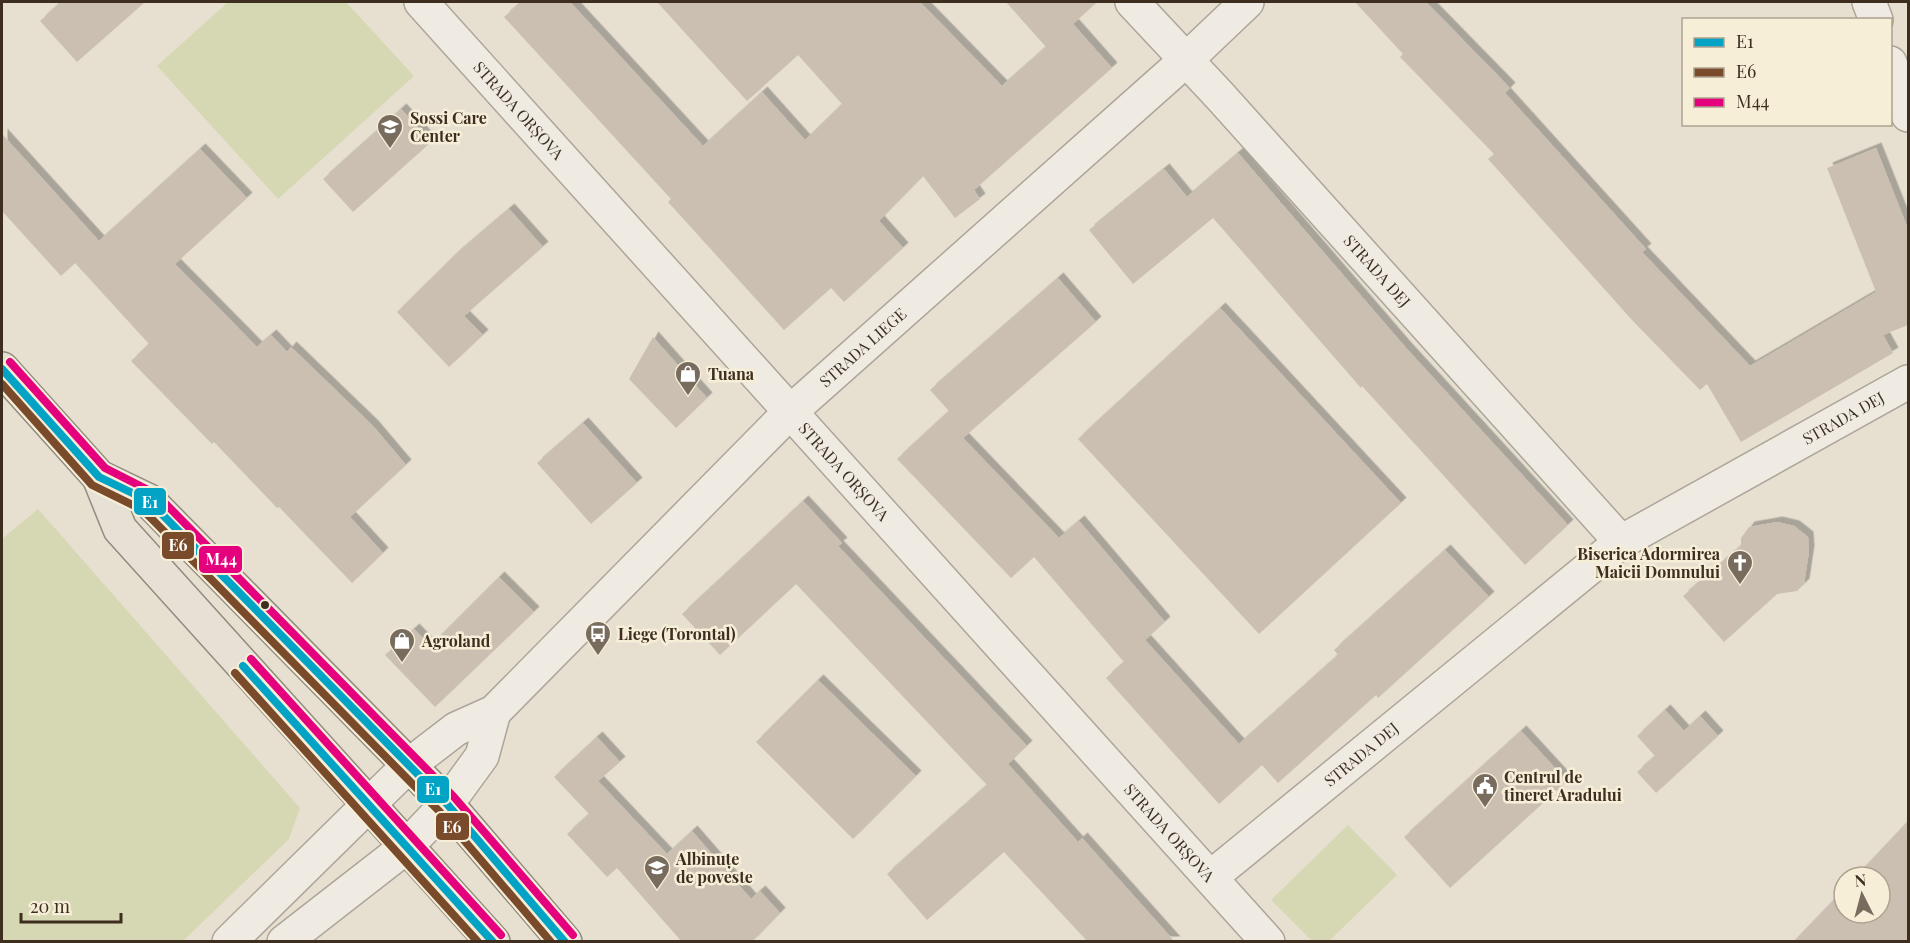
<svg xmlns="http://www.w3.org/2000/svg" width="1910" height="943" font-family="'Playfair Display',serif">
	<style>
		.green { fill: #d6d7b3 }
		.building { fill: #cbbfb2; filter: url(#shadow) }
		.lines { fill: none; stroke-linecap: round; stroke-linejoin: round }
		.minor-casing { stroke: #ada599; stroke-width: 36 }
		.major-casing { stroke: #928b80; stroke-width: 36 }
		.minor { stroke: #efebe3; stroke-width: 33 }
		.major { stroke: #e6e1d4; stroke-width: 33 }
		.bus-1-casing { stroke: #f7eed8; stroke-width: 12 }
		.bus-2-casing { stroke: #f7eed8; stroke-width: 12 }
		.bus-3-casing { stroke: #f7eed8; stroke-width: 12 }
		.bus-1 { stroke: #03a3c5; stroke-width: 8 }
		.bus-2 { stroke: #7a4b2a; stroke-width: 8 }
		.bus-3 { stroke: #e5007d; stroke-width: 8 }
		.bus-dot { fill: #3d2e20; stroke: #f7eed8; stroke-width: 2 }
		.labels { text-anchor: middle; stroke-width: 5; stroke-linejoin: round; paint-order: stroke }
		.street-label { font-size: 16px; fill: #3d2e20; stroke: #f7eed8 }
		.poi-label { font-size: 16px; font-weight: bold; fill: #3d2e20; stroke: #f7eed8; text-anchor: start }
		.line-badge { stroke: #f7eed8; stroke-width: 2 }
		.badge-label { font-size: 16px; text-anchor: middle; font-weight: bold; fill: #fff }
	</style>
	<defs>
		<filter id="shadow"><feDropShadow dx="5.5" dy="-5.5" stdDeviation="0" flood-color="#0004"/></filter>
	</defs>
	<rect width="100%" height="100%" fill="#e7e0d1"/>
	<path class="green" d="M228,2H346L414,76L278,199L157,66Z
		M38,509L300,808L289,839L183,941H2V539Z
		M1348,825L1397,875L1329,941H1312L1271,900Z"/>
	<path class="building" d="M61,2H145L77,62L40,21Z
		M521,2H570L703,146L762,92L805,140L842,104L798,55L747,101L657,2H920L1002,86L1046,47L1006,2H1097L1073,24L1112,68L974,190L980,199L955,218L923,176L879,221L903,248L844,302L831,288L784,330L668,202L671,199L504,17Z
		M1355,2H1426L1510,88L1505,93L1646,249L1642,252L1750,366L1876,292L1827,168L1876,148L1908,229V325L1883,335L1893,353L1741,442L1707,384L1700,390L1632,320L1488,159L1494,154L1400,57L1403,54Z
		M401,109L431,142L353,212L323,179Z
		M2,134L99,241L200,149L247,198L175,264L257,347L271,335L287,352L291,347L373,426L406,465L350,517L383,553L352,583L279,507L277,508L214,442L212,444L131,361L149,344L75,263L61,276L2,211Z
		M1238,153L1406,348L1568,525L1525,565L1362,386L1361,388L1213,218L1133,284L1089,230L1164,169L1187,197Z
		M509,209L543,247L464,316L483,335L449,367L397,312L455,255Z
		M1058,278L1096,322L963,438L1059,538L1079,521L1165,622L1145,640L1239,744L1338,655L1334,650L1445,550L1489,597L1378,698L1376,695L1278,783L1262,765L1219,804L1106,678L1124,662L1034,557L1011,578L897,459L949,411L930,390Z
		M1220,308L1401,503L1259,634L1078,439Z
		M653,337L707,398L676,428L629,379Z
		M583,423L637,483L591,524L537,463Z
		M803,501L842,543L838,546L1027,746L1008,764L1078,842L1082,838L1175,942H1088L1004,852L927,920L887,874L987,785L796,584L720,655L682,614Z
		M1777,522L1794,526L1808,537L1809,551L1804,584L1797,591L1777,594L1724,642L1683,596L1741,546V538L1749,527Z
		M499,577L534,612L435,707L385,655L414,629L430,646Z
		M818,680L916,776L853,839L756,742Z
		M1665,710L1684,731L1700,716L1718,736L1656,793L1637,772L1655,756L1637,736Z
		M1521,731L1567,781L1450,888L1404,837Z
		M597,737L620,762L598,781L667,854L692,831L751,899L760,891L780,913L752,942H682L617,868L607,877L567,834L589,814L554,777Z
		M1908,821V942H1793L1844,889V913H1880V877H1855Z"/>
	<g class="lines">
		<defs>
			<g id="minor">
				<path id="s1" d="M421,2L1268,942"/>
				<path id="s2" d="M1132,2L1220,96L1621,542"/>
				<path d="M1869,2L1876,20"/>
				<path d="M1890,63L1908,115"/>
				<path id="s3" d="M1211,877L1621,542L1908,382"/>
				<path id="s4" d="M229,942L409,765L456,729L494,712L789,413L1186,60L1247,2"/>
				<path d="M284,942L406,847L447,804L482,756L494,712"/>
			</g>
			<path id="major" d="M2,369L99,477L120,529L493,942
				M99,477L149,501L447,804L565,942"/>
		</defs>
		<use href="#minor" class="minor-casing"/>
		<use href="#major" class="major-casing"/>
		<use href="#minor" class="minor"/>
		<use href="#major" class="major"/>
		<defs>
			<path id="bus-1" d="M2,369L99,477L149,501L447,804L565,942
				M243,666L493,942"/>
			<path id="bus-2" d="M2,384L92,485L143,510L439,811L551,942
				M235,673L478,942"/>
			<path id="bus-3" d="M10,362L105,468L156,494L454,797L573,935
				M251,659L501,935"/>
		</defs>
		<use href="#bus-1" class="bus-1-casing"/>
		<use href="#bus-2" class="bus-2-casing"/>
		<use href="#bus-3" class="bus-3-casing"/>
		<use href="#bus-1" class="bus-1"/>
		<use href="#bus-2" class="bus-2"/>
		<use href="#bus-3" class="bus-3"/>
	</g>
	<defs>
		<symbol id="school-pin" viewBox="-11 -11 22 30"><path d="M0 17L-7.5 6A9.5 9.5 0 1 1 7.5 6Z" fill="#786c5e" stroke="#f7eed8"/><path d="M0-5L7-2L0 1L-7-2ZM-4 1L0 2.5L4 1V4Q0 6-4 4Z" fill="#fff"/></symbol>
		<symbol id="shop-pin" viewBox="-11 -11 22 30"><path d="M0 17L-7.5 6A9.5 9.5 0 1 1 7.5 6Z" fill="#786c5e" stroke="#f7eed8"/><path d="M-5-2.5h2.3a2.7 3.5 0 0 1 5.4 0H5L5.5 6h-11ZM-1.5-2.5h3a1.5 2.3 0 0 0-3 0Z" fill="#fff"/></symbol>
		<symbol id="church-pin" viewBox="-11 -11 22 30"><path d="M0 17L-7.5 6A9.5 9.5 0 1 1 7.5 6Z" fill="#786c5e" stroke="#f7eed8"/><path d="M-1.2-6h2.4v3.5h3.3v2.4h-3.3V6h-2.4V-.1h-3.3v-2.4h3.3Z" fill="#fff"/></symbol>
		<symbol id="bus-pin" viewBox="-11 -11 22 30"><path d="M0 17L-7.5 6A9.5 9.5 0 1 1 7.5 6Z" fill="#786c5e" stroke="#f7eed8"/><path d="M-5-6H5V4H4V6H2V4H-2V6H-4V4H-5ZM-3.5-4V0h7V-4ZM-3.5 1.2v1.5H-2V1.2ZM2 1.2v1.5H3.5V1.2Z" fill="#fff"/></symbol>
		<symbol id="civic-pin" viewBox="-11 -11 22 30"><path d="M0 17L-7.5 6A9.5 9.5 0 1 1 7.5 6Z" fill="#786c5e" stroke="#f7eed8"/><path d="M-.6-6.5H3V-4.5H.6V-3L4-1V1h2V6H-6V1h2V-1L-.6-3ZM-1.2 2.5V6h2.4V2.5Z" fill="#fff"/></symbol>
	</defs>
	<g fill-rule="evenodd">
		<use href="#school-pin" x="375" y="112" width="30" height="40"/>
		<use href="#shop-pin" x="673" y="359" width="30" height="40"/>
		<use href="#church-pin" x="1725" y="548" width="30" height="40"/>
		<use href="#bus-pin" x="583" y="619" width="30" height="40"/>
		<use href="#shop-pin" x="387" y="626" width="30" height="40"/>
		<use href="#civic-pin" x="1470" y="771" width="30" height="40"/>
		<use href="#school-pin" x="642" y="853" width="30" height="40"/>
	</g>
	<circle class="bus-dot" cx="265" cy="605" r="5"/>
	<g class="labels">
		<g class="street-label">
			<text dy="6" stroke="none"><textPath href="#s1" startOffset="146">STRADA ORȘOVA</textPath></text>
			<text dy="6" stroke="none"><textPath href="#s2" startOffset="364">STRADA DEJ</textPath></text>
			<text dy="6" stroke="none"><textPath href="#s4" startOffset="872">STRADA LIEGE</textPath></text>
			<text dy="6" stroke="none"><textPath href="#s3" startOffset="784">STRADA DEJ</textPath></text>
			<text dy="6" stroke="none"><textPath href="#s1" startOffset="632">STRADA ORȘOVA</textPath></text>
			<text dy="6" stroke="none"><textPath href="#s3" startOffset="194">STRADA DEJ</textPath></text>
			<text dy="6" stroke="none"><textPath href="#s1" startOffset="1118">STRADA ORȘOVA</textPath></text>
		</g>
		<g class="poi-label">
			<text x="410" y="124">Sossi Care<tspan x="410" dy="18">Center</tspan></text>
			<text x="708" y="380">Tuana</text>
			<text x="1720" y="560" text-anchor="end">Biserica Adormirea<tspan x="1720" dy="18">Maicii Domnului</tspan></text>
			<text x="618" y="640">Liege (Torontal)</text>
			<text x="422" y="647">Agroland</text>
			<text x="1504" y="783">Centrul de<tspan x="1504" dy="18">tineret Aradului</tspan></text>
			<text x="676" y="865">Albinuțe<tspan x="676" dy="18">de poveste</tspan></text>
		</g>
	</g>
	<g class="line-badge">
		<rect x="133" y="487" width="34" height="29" rx="6" fill="#03a3c5"/>
		<rect x="161" y="531" width="34" height="29" rx="6" fill="#7a4b2a"/>
		<rect x="198" y="545" width="45" height="29" rx="6" fill="#e5007d"/>
		<rect x="416" y="775" width="34" height="29" rx="6" fill="#03a3c5"/>
		<rect x="435" y="812" width="35" height="29" rx="6" fill="#7a4b2a"/>
	</g>
	<g class="badge-label">
		<text x="150" y="508">E1</text>
		<text x="178" y="551">E6</text>
		<text x="221" y="565">M44</text>
		<text x="433" y="795">E1</text>
		<text x="452" y="833">E6</text>
	</g>
	<rect width="1910" height="943" fill="none" stroke="#3d2e20" stroke-width="6"/>
	<rect x="1682" y="18" width="210" height="108" fill="#f7eed8" stroke="#ada18e" stroke-width="1.5"/>
	<rect x="1694" y="38" width="30" height="9" fill="#03a3c5" stroke="#ada18e" stroke-width="1.5"/>
	<text x="1736" y="48" font-size="18" fill="#3d2e20">E1</text>
	<rect x="1694" y="68" width="30" height="9" fill="#7a4b2a" stroke="#ada18e" stroke-width="1.5"/>
	<text x="1736" y="78" font-size="18" fill="#3d2e20">E6</text>
	<rect x="1694" y="98" width="30" height="9" fill="#e5007d" stroke="#ada18e" stroke-width="1.5"/>
	<text x="1736" y="108" font-size="18" fill="#3d2e20">M44</text>
	<g transform="translate(1862 895) rotate(354)"><circle r="28" fill="#f7eed8" stroke="#ada18e" stroke-width="1.5"/>
	<path d="M0-4.5L10 22L0 15L-10 22Z" fill="#786c5e"/>
	<text y="-9" font-size="16" font-weight="bold" text-anchor="middle" fill="#3d2e20">N</text>
	</g>
	<path d="M21 913v9h100v-9" fill="none" stroke="#3d2e20" stroke-width="3"/>
	<text x="30" y="913" font-size="18" fill="#3d2e20" stroke="#f7eed8" stroke-width="4.5" paint-order="stroke">20 m</text>
</svg>
